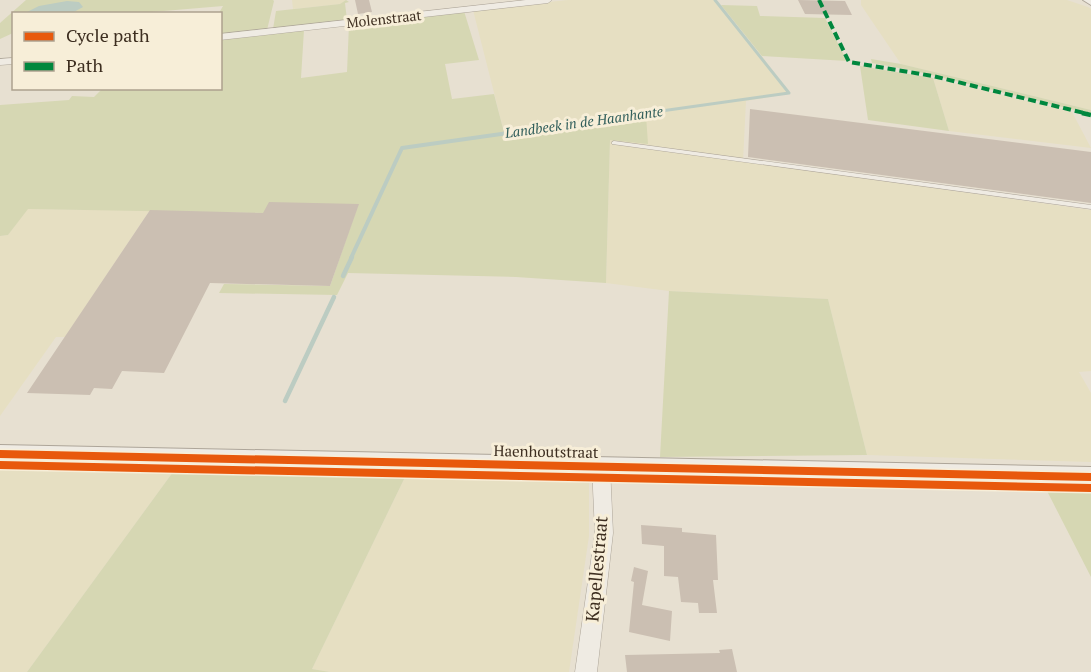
<svg xmlns="http://www.w3.org/2000/svg" width="1091" height="672" font-family="'PT Serif',serif">
	<style>
		.farmland { fill: #e6dfc2 }
		.green { fill: #d6d7b3 }
		.water { fill: #bcccc2 }
		.lines { fill: none; stroke-linecap: round; stroke-linejoin: round }
		.stream-far2 { stroke: #bcccc2; stroke-width: 3 }
		.stream-far1 { stroke: #bcccc2; stroke-width: 4 }
		.stream { stroke: #bcccc2; stroke-width: 4.5 }
		.building { fill: #cbbfb2 }
		.service-casing { stroke: #ada599; stroke-width: 1 }
		.minor-casing { stroke: #ada599; stroke-width: 1 }
		.tertiary-casing { stroke: #ada599; stroke-width: 2 }
		.service { fill: #efebe3; fill-rule: evenodd }
		.minor { fill: #efebe3; fill-rule: evenodd }
		.tertiary { fill: #efebe3; fill-rule: evenodd }
		.quiet-far1 { stroke: #00873e; stroke-width: 4; stroke-dasharray: 8 4; stroke-linecap: butt }
		.quiet { stroke: #00873e; stroke-width: 4.5; stroke-dasharray: 10 4.5; stroke-linecap: butt }
		.cycleway-casing { stroke: #f7eed8; stroke-width: 3 }
		.cycleway { fill: #e8590c; fill-rule: evenodd }
		.labels { text-anchor: middle; stroke-width: 6; stroke-linejoin: round; paint-order: stroke }
		.far-street-label { font-size: 14px; fill: #3d2e20; stroke: #f7eed8 }
		.far-water-label { font-size: 14px; font-style: italic; fill: #2f5d5a; stroke: #f7eed8 }
		.street-label { font-size: 15px; fill: #3d2e20; stroke: #f7eed8 }
		.near-street-label { font-size: 18px; fill: #3d2e20; stroke: #f7eed8 }
	</style>
	<rect width="100%" height="100%" fill="#e7e0d1"/>
	<path class="farmland" d="M292,0H346L341,4L293,9Z
		M568,0H716L762,56L788,94L746,101L743,161L1091,210V371L1079,372L1091,393V462L867,455L828,299L669,291L606,283L610,139L646,115L505,136L473,10Z
		M861,0H1067L1088,7L1091,9V110L901,64L861,5Z
		M933,78L1072,112L1091,148L949,131Z
		M27,209L150,210L65,337H56L0,416V236L8,235Z
		M0,468L173,472L27,672H0Z
		M406,475L589,479V536L569,672H330L312,669Z"/>
	<path class="green" d="M26,0H273L274,1L267,30L221,36L219,13L223,6L128,14H14L13,33L0,39V23Z
		M346,0L349,2L345,3L347,20L273,29L276,11L340,4Z
		M721,5L757,6L760,16L825,18L847,61L762,56Z
		M464,11L479,60L445,64L452,99L494,94L505,136L646,115L648,144L610,140L606,283L516,277L348,273L337,295L219,293L224,284L330,286L358,205L263,213L28,209L8,235L0,236V105L69,100L72,96L94,97L102,89L220,88L221,39L304,30L301,78L347,72L349,24Z
		M871,59L901,64L1091,110V114L915,71L872,63Z
		M860,66L933,78L949,131L868,120Z
		M669,291L828,299L867,455L660,457Z
		M173,472L406,475L312,669L330,672H27Z
		M1047,491L1091,493V577Z"/>
	<path class="water" d="M67,1L79,2L83,7L72,13H25L39,6Z"/>
	<g class="lines">
		<path class="stream-far2" d="M640,114L789,93L715,0"/>
		<path class="stream-far1" d="M351,258L402,148L650,113"/>
		<path class="stream" d="M343,276L352,257
			M285,401L334,297"/>
	</g>
	<path class="building" d="M355,0H369L372,12L358,14Z
		M798,0L845,1L852,15L805,14Z
		M750,109L1091,152V203L748,157Z
		M269,202L359,204L330,286L210,283L164,373L122,371L112,389L94,388L90,395L27,393L150,210L263,213Z
		M641,525L682,528V532L716,535L718,580H713L717,613H699L698,603L681,602L678,577L664,576V546L642,544Z
		M634,567L648,571L642,605L672,611L670,641L629,632L634,582L631,581Z
		M732,649L737,672H627L625,655L720,653L719,650Z"/>
	<g class="lines">
		<defs>
			<path id="service" d="M614,141L1091,205V209L612,144V142Z"/>
			<path id="minor" d="M526,0H552L548,3L220,40V34Z
				M14,58V64L0,65V59Z
				M601,458L607,460L610,466L613,533L597,672H575L595,533L592,466L595,460Z"/>
			<path id="tertiary" d="M1083,0H1091V5Z
				M0,445L1091,467V487L0,463Z"/>
		</defs>
		<use href="#service" class="service-casing"/>
		<use href="#minor" class="minor-casing"/>
		<use href="#tertiary" class="tertiary-casing"/>
		<use href="#service" class="service"/>
		<use href="#minor" class="minor"/>
		<use href="#tertiary" class="tertiary"/>
		<path class="quiet-far1" d="M819,0L849,62L933,76L1088,114"/>
		<path class="quiet" d="M1082,113L1091,115"/>
		<defs>
			<path id="cycleway" d="M0,450L1091,473V481L0,458Z
				M0,461L1091,484V492L0,469Z"/>
		</defs>
		<use href="#cycleway" class="cycleway-casing"/>
		<use href="#cycleway" class="cycleway"/>
	</g>
	<g class="labels">
		<g class="far-street-label">
			<text transform="translate(384 19) rotate(-6)" y="5">Molenstraat</text>
		</g>
		<g class="far-water-label">
			<text transform="translate(584 122) rotate(-8)" y="5">Landbeek in de Haanhante</text>
		</g>
		<g class="street-label">
			<text transform="translate(546 452) rotate(1)" y="5">Haenhoutstraat</text>
		</g>
		<g class="near-street-label">
			<text transform="translate(597 569) rotate(-85)" y="6">Kapellestraat</text>
		</g>
	</g>
	<rect x="12" y="12" width="210" height="78" fill="#f7eed8" stroke="#ada18e" stroke-width="1.5"/>
	<rect x="24" y="32" width="30" height="9" fill="#e8590c" stroke="#ada18e" stroke-width="1.5"/>
	<text x="66" y="42" font-size="18" fill="#3d2e20">Cycle path</text>
	<rect x="24" y="62" width="30" height="9" fill="#00873e" stroke="#ada18e" stroke-width="1.5"/>
	<text x="66" y="72" font-size="18" fill="#3d2e20">Path</text>
</svg>
